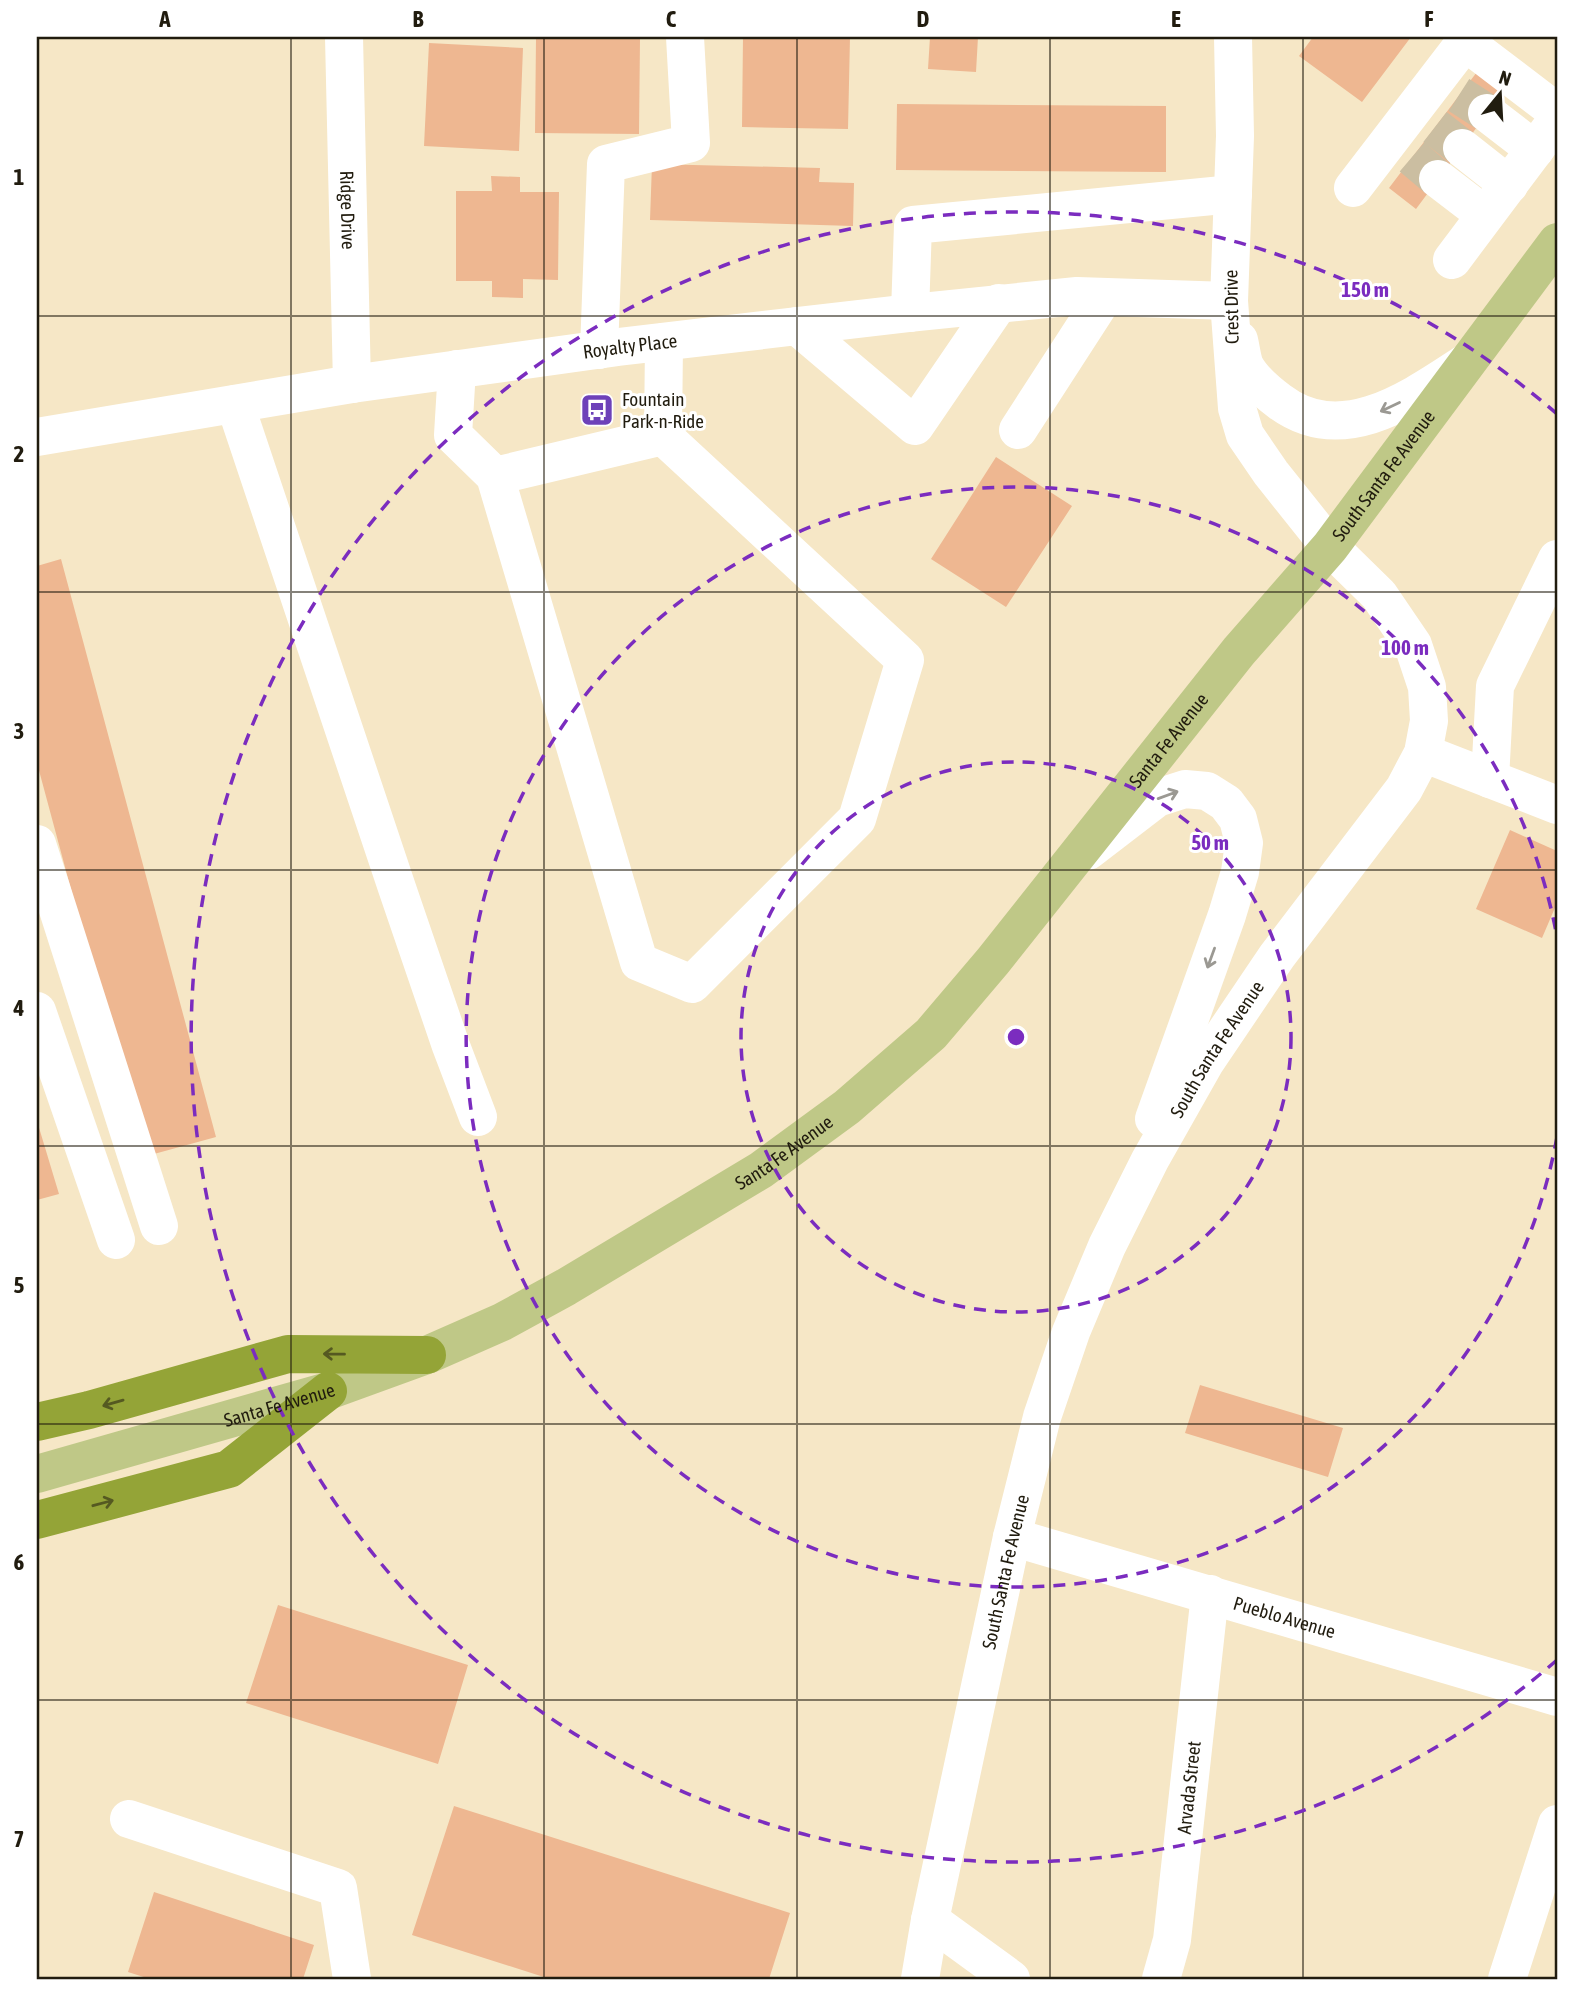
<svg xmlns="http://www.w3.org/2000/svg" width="1594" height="2016" font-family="'Asap Condensed',sans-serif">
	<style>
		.building { fill: #eeb791 }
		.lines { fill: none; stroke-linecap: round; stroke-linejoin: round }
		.minor-tunnel { stroke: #cbbea1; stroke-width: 38; stroke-dasharray: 38 19; stroke-linecap: butt }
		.minor { stroke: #fff; stroke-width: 38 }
		.major { stroke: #bfc887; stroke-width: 38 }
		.highway { stroke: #94a437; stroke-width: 38 }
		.oneway { stroke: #9b9993 }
		.oneway2 { stroke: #555921 }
		.grid { fill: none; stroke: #211c0f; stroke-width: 2; stroke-opacity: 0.55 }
		.ring { fill: none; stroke: #7b2cbf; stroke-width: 3.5; stroke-dasharray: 12 9 }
		.labels { text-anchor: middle; stroke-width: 6; stroke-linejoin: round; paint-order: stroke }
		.street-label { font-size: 19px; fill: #211c0f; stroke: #fff }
		.poi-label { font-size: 19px; fill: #211c0f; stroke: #fff; text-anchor: start }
		.centre { fill: #7b2cbf; stroke: #fff; stroke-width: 3.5 }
		.ring-label { font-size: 21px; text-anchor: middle; font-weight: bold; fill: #7b2cbf; stroke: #fff; stroke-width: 6; stroke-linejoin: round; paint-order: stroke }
		.neatline { fill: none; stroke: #211c0f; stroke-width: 2.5 }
		.grid-label { font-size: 23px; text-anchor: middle; font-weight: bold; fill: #211c0f }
	</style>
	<rect width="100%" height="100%" fill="#f6e7c6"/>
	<path class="building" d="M743,37H850L848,129L742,127Z
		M930,37H978L976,72L928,69Z
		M1313,37H1411L1362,102L1299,56Z
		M536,38L640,39L639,134L535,133Z
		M429,43L523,48L519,151L424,146Z
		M1483,64L1509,84L1416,209L1389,188Z
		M897,104L1166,106V172L896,170Z
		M652,164L820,168L819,182L854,183L853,226L650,220Z
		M491,176L520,177V192H559L558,280L523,279V298L492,297V281H456V191H492Z
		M996,457L1072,506L1006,607L931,559Z
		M61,559L216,1137L143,1157L37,763V566Z
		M1510,830L1557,851V903L1542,938L1476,909Z
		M37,1121L59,1194L37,1200Z
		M1200,1385L1343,1428L1328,1477L1185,1433Z
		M278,1605L468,1665L438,1764L246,1703Z
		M454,1806L790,1913L769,1979H550L412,1935Z
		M154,1892L314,1945L303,1979H150L128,1972Z"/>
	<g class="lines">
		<path class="minor-tunnel" d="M1459,95L1487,113
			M1435,127L1462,148
			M1412,157L1438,179"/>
		<g class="minor">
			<path id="s1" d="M344,37L352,384"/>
			<path d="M1487,113L1535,150"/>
			<path d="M1462,148L1509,185"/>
			<path d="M1438,179L1485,215"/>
			<path d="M1353,188L1465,42L1557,112"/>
			<path d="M1452,260L1557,120"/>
			<path d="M910,313L913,225L1233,194"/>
			<path d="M797,326L915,426L999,303"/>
			<path d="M1239,340C1241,348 1242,359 1245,366C1252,379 1267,392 1279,401C1341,448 1409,400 1464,364"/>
			<path d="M599,350L606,164L691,143L685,37"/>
			<path d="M457,369L453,435L495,476L639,962L692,984L857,819L905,660L663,436L664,342"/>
			<path d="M235,404L397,888L451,1046L478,1117"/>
			<path d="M1018,430L1104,297"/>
			<path id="s2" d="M37,437L352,384L618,347L910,313L1077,296L1229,301"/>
			<path d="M495,476L663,436"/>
			<path d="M1423,753L1557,805"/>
			<path d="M1490,779L1495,686L1557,559"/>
			<path d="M37,844L159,1226"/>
			<path d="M1088,851L1157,798L1185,789L1207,791L1226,803L1238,819L1244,843L1240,872L1227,915L1154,1119"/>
			<path d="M37,1011L116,1240"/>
			<path id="s3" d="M1012,1537L1557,1697"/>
			<path d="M129,1819L338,1888L352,1979"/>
			<path d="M930,1920L1011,1979"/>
			<path id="s4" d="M920,1979L930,1920L1012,1537L1042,1417L1071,1332L1107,1246L1150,1160L1206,1061L1277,956L1404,789L1423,753L1429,721L1427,687L1413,645L1379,595L1330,547L1271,473L1245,435L1237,408L1229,301L1235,136L1233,37"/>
			<path id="s5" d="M1161,1979L1172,1940L1210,1594"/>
			<path d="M1507,1979L1557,1824"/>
		</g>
		<path class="major" id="s6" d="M37,1474L328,1391L427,1355L502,1322L566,1287L761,1170L847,1107L931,1034L993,961L1239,651L1330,547L1557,242"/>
		<path class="highway" d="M37,1422L89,1410L288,1354L427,1355
			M37,1520L229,1469L328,1391"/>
	</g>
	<defs><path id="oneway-shaft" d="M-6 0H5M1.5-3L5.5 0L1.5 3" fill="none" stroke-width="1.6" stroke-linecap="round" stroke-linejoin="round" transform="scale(1.75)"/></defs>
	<g class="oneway">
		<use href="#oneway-shaft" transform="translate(1390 407) rotate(155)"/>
		<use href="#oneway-shaft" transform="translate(1168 795) rotate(-20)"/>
		<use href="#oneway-shaft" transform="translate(1211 958) rotate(110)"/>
	</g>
	<g class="oneway2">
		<use href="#oneway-shaft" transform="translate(334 1354) rotate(-179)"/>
		<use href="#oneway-shaft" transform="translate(113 1403) rotate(164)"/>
		<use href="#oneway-shaft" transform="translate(103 1503) rotate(-15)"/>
	</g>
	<path class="grid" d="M291,37V1979M544,37V1979M797,37V1979M1050,37V1979M1303,37V1979M37,316H1557M37,592H1557M37,870H1557M37,1146H1557M37,1424H1557M37,1700H1557"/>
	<g class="ring">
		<circle cx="1016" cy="1037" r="275"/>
		<path d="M1557 1137A550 550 0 1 1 1557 937"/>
		<path d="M1557 1660A825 825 0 1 1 1557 414"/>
	</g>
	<defs>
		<symbol id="bus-square" viewBox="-11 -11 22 22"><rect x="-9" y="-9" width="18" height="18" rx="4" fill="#6d41b9" stroke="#fff"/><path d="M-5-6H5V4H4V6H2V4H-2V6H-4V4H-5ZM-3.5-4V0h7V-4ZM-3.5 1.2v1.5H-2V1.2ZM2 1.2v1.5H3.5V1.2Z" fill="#fff"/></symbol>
	</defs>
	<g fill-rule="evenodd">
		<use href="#bus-square" x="578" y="391" width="38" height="38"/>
	</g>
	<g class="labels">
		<g class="street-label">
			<text dy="7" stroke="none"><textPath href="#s1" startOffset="173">Ridge Drive</textPath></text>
			<text transform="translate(1231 307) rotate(-91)" y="7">Crest Drive</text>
			<text dy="7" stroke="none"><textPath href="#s2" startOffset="600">Royalty Place</textPath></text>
			<text dy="7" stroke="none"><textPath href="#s6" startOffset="1727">South Santa Fe Avenue</textPath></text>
			<text dy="7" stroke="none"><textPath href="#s6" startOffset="1386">Santa Fe Avenue</textPath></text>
			<text dy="7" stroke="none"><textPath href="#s4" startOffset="984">South Santa Fe Avenue</textPath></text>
			<text dy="7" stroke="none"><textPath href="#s6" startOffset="819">Santa Fe Avenue</textPath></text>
			<text dy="7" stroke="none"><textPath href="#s6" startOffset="252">Santa Fe Avenue</textPath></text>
			<text dy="7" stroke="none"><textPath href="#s4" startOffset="416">South Santa Fe Avenue</textPath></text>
			<text dy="7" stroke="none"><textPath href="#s3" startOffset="284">Pueblo Avenue</textPath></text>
			<text dy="7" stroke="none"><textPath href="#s5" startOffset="194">Arvada Street</textPath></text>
		</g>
		<g class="poi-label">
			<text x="622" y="406">Fountain<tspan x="622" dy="22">Park-n-Ride</tspan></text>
		</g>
	</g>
	<circle cx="1016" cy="1037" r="10" class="centre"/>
	<g class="ring-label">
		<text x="1365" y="297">150 m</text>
		<text x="1405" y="655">100 m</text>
		<text x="1210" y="850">50 m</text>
	</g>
	<rect width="1594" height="2016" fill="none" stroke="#ffffff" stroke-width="77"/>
	<g transform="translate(1500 94) rotate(18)" stroke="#ffffff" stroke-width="5" paint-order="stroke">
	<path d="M0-5L12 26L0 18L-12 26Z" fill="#211c0f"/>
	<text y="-10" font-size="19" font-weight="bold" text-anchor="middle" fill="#211c0f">N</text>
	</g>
	<rect x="38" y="38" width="1518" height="1940" class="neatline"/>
	<g class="grid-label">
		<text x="165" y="27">A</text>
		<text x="418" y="27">B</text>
		<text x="671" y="27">C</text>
		<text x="923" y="27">D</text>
		<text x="1176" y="27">E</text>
		<text x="1429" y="27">F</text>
		<text x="19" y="185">1</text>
		<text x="19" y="462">2</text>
		<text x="19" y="739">3</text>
		<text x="19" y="1016">4</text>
		<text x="19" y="1293">5</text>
		<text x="19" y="1570">6</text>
		<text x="19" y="1847">7</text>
	</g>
</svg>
